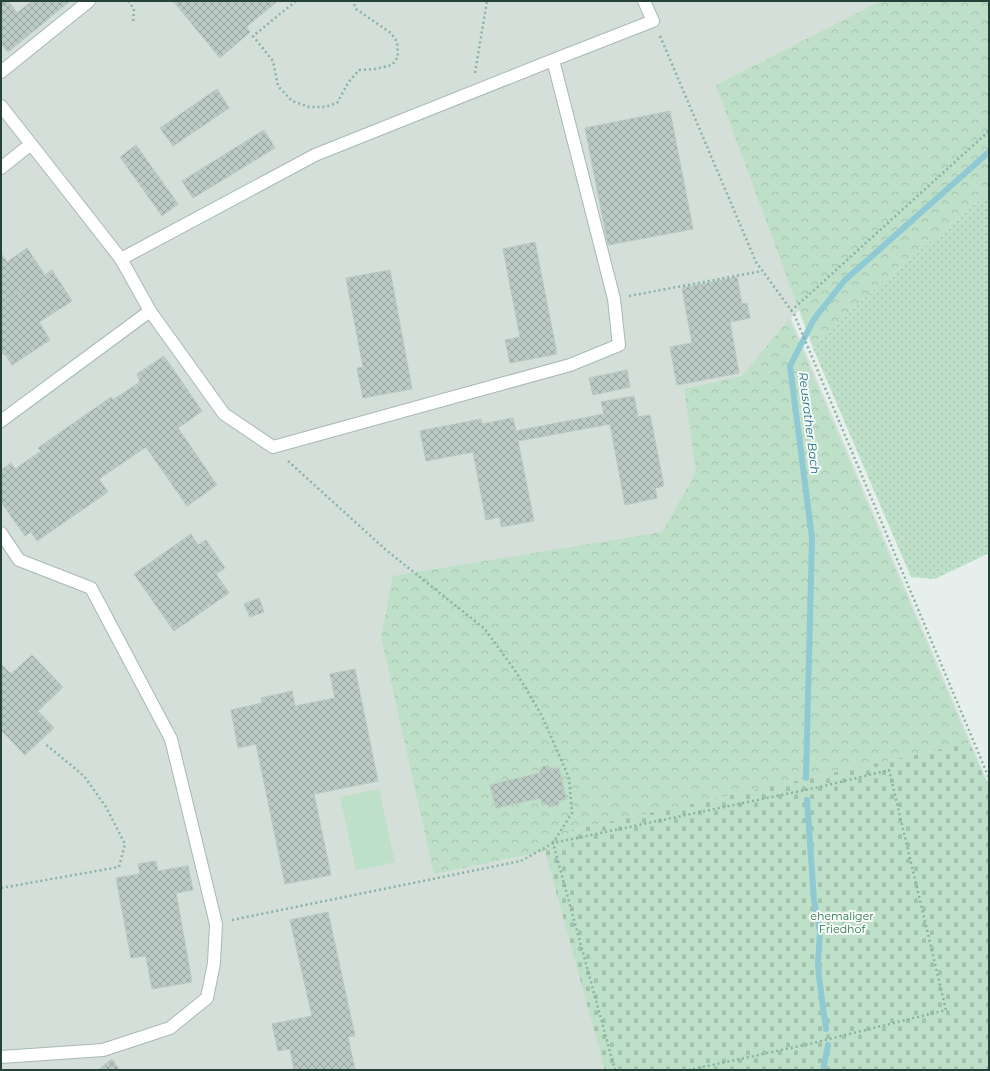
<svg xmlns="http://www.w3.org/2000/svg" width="990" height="1071" font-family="Montserrat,sans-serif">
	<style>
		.built { fill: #d4dfda }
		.grass { fill: url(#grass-dots) }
		.forest { fill: url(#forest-crowns) }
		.cemetery { fill: url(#cemetery-stones) }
		.pitch { fill: #bfe0c8 }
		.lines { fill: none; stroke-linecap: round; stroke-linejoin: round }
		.stream { stroke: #8ec9d4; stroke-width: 6 }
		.building { fill: url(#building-cross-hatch); stroke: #b8c9c2 }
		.lane-casing { stroke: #a8b8b2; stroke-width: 14 }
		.path { stroke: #86b3a5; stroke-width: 2.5; stroke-dasharray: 2 3; stroke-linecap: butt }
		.lane { stroke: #fff; stroke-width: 12 }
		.labels { text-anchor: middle; stroke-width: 4; stroke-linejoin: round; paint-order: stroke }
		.park-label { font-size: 11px; fill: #2d7a4b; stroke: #f7fbf9 }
		.water-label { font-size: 12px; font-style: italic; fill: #1c6f80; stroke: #f7fbf9 }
	</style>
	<defs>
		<pattern id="grass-dots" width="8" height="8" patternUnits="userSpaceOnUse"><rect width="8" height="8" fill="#bfe0c8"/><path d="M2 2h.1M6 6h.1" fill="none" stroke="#a4c1ad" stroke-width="1.8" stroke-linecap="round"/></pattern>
		<pattern id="forest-crowns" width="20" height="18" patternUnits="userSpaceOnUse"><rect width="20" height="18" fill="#bfe0c8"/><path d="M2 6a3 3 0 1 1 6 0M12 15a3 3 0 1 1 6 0" fill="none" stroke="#a4c1ad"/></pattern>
		<pattern id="cemetery-stones" width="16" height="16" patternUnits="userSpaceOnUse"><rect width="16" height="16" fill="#bfe0c8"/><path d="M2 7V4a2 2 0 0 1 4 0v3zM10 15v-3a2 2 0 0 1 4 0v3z" fill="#a4c1ad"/></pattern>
		<pattern id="building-cross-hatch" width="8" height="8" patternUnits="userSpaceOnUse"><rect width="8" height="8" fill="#bbcac4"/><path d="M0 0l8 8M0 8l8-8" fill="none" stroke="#98a6a0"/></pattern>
	</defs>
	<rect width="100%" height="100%" fill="#e6efeb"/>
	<path class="built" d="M1,1H989V138L791,318L989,785V1070H1Z"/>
	<path class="grass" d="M989,192V553L935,579L911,577L813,348L871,292Z"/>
	<path class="forest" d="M881,1H989V192L871,292L813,348L716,85Z
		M789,319L969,743L572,830L571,849L545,851L434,874L381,637L393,576L662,532L696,472L684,389L742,376Z"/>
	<path class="cemetery" d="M969,743L989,787V1070H605L545,851L571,849L572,830Z"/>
	<path class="pitch" d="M379,789L395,862L356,871L340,797Z"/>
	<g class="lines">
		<path class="stream" d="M806,778L812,538L790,366L814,319L845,280L989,152
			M807,800L814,900L820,932L818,962L819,977L826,1029
			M823,1070L828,1045"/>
	</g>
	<path class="building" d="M1,1H8L17,13L32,1H70L8,52L1,44Z
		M173,1H278L246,27L250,32L220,58Z
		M217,89L229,108L173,146L160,128Z
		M670,111L693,229L608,245L585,128Z
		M264,130L275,148L193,198L182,181Z
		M136,145L178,204L162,216L120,157Z
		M535,242L557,354L510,363L505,340L520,337L503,249Z
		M27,248L45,275L1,305V253L7,262Z
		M52,270L72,301L39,322L50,340L12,365L4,353L1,356V305Z
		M390,270L412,389L363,398L357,368L363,367L346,278Z
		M737,277L742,304L747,303L750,318L730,322L739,373L677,385L670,347L692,343L682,288Z
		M164,356L202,411L178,428L217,485L187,506L146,447L99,479L108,492L37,541L31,532L25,536L1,502V470L11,463L15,469L41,451L38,448L111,397L113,400L140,382L137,374Z
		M627,370L630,387L593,395L589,378Z
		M634,396L638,417L650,415L664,486L655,488L657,498L625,505L610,424L518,441L534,521L501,527L500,517L486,520L473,452L426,461L420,431L481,419L482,424L513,418L516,431L604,414L601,402Z
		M191,534L198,545L206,540L225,568L216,574L229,593L174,631L134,574Z
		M259,598L264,612L250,617L244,604Z
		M32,655L63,687L38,711L54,728L25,755L1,730V664L11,674Z
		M355,669L378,781L314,794L331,875L285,884L256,744L238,748L231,710L262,703L261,698L292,691L295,706L335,698L330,674Z
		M547,766L552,769L559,768L566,799L558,801L559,804L549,807L548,804L542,805L541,798L496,808L490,785L540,773V769L542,767Z
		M156,861L158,871L188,866L193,890L176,893L192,982L152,989L146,956L131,958L116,878L140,874L138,864Z
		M328,912L355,1036L348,1037L355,1070H294L290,1049L278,1051L272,1024L312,1016L290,920Z
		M112,1059L120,1070H98Z"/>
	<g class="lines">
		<defs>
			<path id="lane" d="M1,72L89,1
				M1,106L31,144
				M1,168L31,144L121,259L150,311L1,421
				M121,259L315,155L553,60
				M150,311L224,414L273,447L570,365L619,345L614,299L553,60L653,21L644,1
				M1,533L19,560L91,588L171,739L216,924L214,963L207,998L170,1028L103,1050L1,1057"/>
		</defs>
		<use href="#lane" class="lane-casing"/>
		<path class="path" d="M128,1L134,9L133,23
			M296,1L253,36L273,61L278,86L292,101L309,107H325L337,103L348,83L359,70L375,69L392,65L398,57L397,42L391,33L356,9L353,1
			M660,36L756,262L794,314L989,778
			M475,73L487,1
			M629,296L762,271
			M791,311L989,131
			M288,461L386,550L485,629L516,672L542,716L569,778L572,813L553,843L615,1070
			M1,888L119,867L125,844L106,807L84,776L44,743
			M232,920L521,861L553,843L824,786L889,770L946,1010L809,1044L689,1070"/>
		<use href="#lane" class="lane"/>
	</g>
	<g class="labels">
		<g class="park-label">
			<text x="842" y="920">ehemaliger<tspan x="842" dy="13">Friedhof</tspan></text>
		</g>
		<g class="water-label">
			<text transform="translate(809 423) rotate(83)" y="4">Reusrather Bach</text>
		</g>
	</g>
	<rect width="990" height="1071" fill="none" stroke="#24423a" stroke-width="4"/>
</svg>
